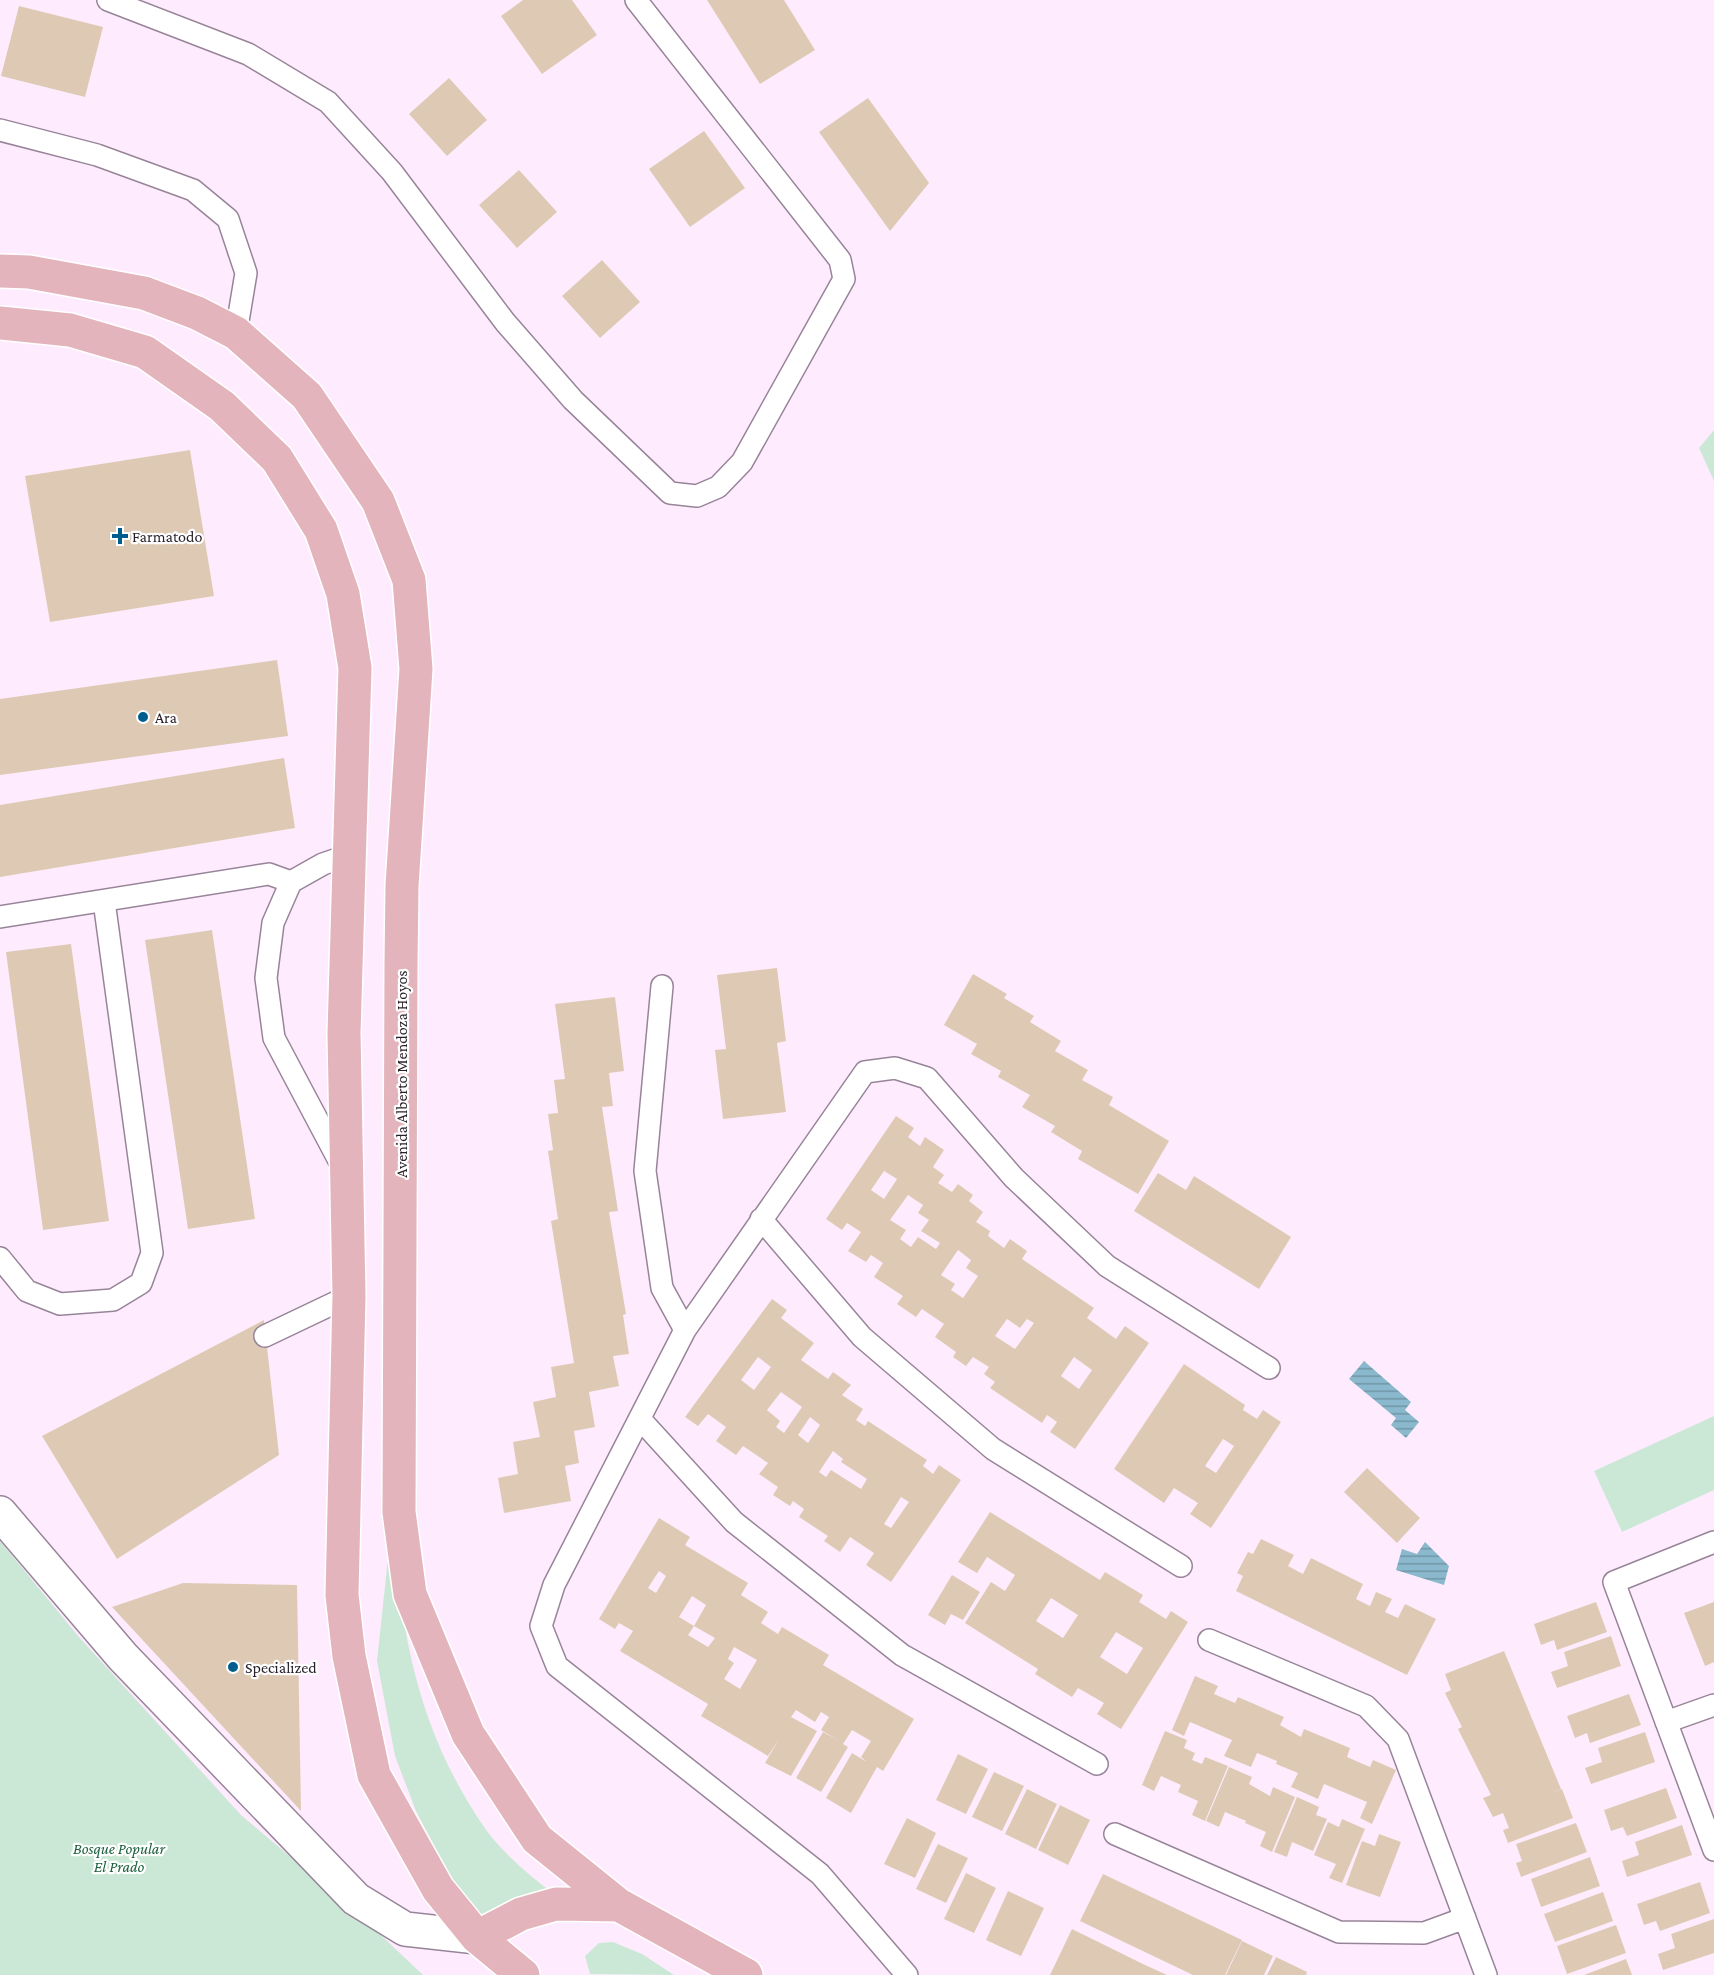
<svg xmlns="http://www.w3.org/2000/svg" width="1714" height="1975" font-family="'Crimson Pro',serif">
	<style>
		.green { fill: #cbe8d6 }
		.water { fill: url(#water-rules) }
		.building { fill: #decab4; fill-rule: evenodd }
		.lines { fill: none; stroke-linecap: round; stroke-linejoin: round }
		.service-casing { stroke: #988499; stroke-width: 24 }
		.minor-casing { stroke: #988499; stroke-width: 36 }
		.primary-casing { stroke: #fff; stroke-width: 36 }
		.service { stroke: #fff; stroke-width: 21 }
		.minor { stroke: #fff; stroke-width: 33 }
		.primary { stroke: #e3b4bb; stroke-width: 33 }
		.poi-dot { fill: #005e8e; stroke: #fff; stroke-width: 2 }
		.labels { text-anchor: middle; stroke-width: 4.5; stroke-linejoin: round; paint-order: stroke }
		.poi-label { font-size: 16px; fill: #271f27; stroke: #fff; text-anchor: start }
		.street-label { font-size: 16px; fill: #271f27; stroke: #fff }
		.park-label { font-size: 16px; font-style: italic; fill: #1e6140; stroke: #fff }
	</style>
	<defs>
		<pattern id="water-rules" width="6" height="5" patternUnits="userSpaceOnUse" patternTransform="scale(1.5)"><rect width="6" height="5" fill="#8ab9cd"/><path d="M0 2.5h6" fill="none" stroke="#7196a6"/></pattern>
	</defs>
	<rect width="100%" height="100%" fill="#feecfe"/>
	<path class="green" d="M1714,430V481L1699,448Z
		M1714,1416V1490L1622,1532L1594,1471Z
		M393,1511C399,1626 416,1726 482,1824C500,1851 529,1875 554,1894L485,1925L447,1871L416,1811L395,1756L377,1661Z
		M0,1541L79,1637L241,1815L366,1921L423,1975H0Z
		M613,1942L642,1954L674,1975L590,1974L585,1956L599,1943Z"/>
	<path class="water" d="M1364,1361L1411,1402L1405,1410L1419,1422L1406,1438L1391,1425L1396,1418L1349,1379Z
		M1425,1542L1449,1566L1444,1585L1396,1570L1402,1549L1417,1554Z"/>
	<path class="building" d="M523,0H572L597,35L542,74L501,16Z
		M707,0H784L815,50L760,84Z
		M19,6L103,27L85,97L1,76Z
		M449,78L487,120L447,156L409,114Z
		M868,98L929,183L890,231L819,132Z
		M704,131L745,188L690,227L649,169Z
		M519,170L557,212L517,248L479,205Z
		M602,260L640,302L600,338L562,296Z
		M190,450L214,596L50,622L25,476Z
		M277,660L288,736L0,775V699Z
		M284,758L295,828L0,877V805Z
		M212,930L255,1219L188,1229L145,940Z
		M71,944L109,1221L43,1230L6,952Z
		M777,968L786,1041L777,1043L786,1112L723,1119L715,1050L726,1049L717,975Z
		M973,974L1007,994L1004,998L1034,1016L1030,1022L1061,1041L1055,1051L1088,1070L1082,1080L1113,1097L1109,1105L1169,1141L1138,1194L1078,1159L1082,1151L1051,1132L1055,1126L1022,1107L1030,1095L998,1077L1001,1071L971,1054L977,1044L944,1025Z
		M615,997L624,1071L609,1073L613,1106L602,1107L618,1211L609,1212L626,1314L623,1315L629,1354L613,1356L619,1386L589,1392L595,1427L574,1431L579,1463L565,1466L571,1501L504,1513L498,1478L518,1474L513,1442L540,1437L533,1402L556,1397L551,1367L574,1363L551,1221L558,1219L548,1151L553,1150L548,1114L558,1113L554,1080L565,1079L555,1004Z
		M896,1116L914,1128L908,1137L920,1146L925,1137L944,1150L933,1167L944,1175L938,1183L952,1192L958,1184L973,1195L969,1201L983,1212L976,1222L990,1231L988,1236L1004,1248L1010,1239L1027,1251L1022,1259L1094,1308L1087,1318L1116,1339L1125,1326L1149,1343L1075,1449L1050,1432L1057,1422L1047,1415L1042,1423L990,1388L995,1382L984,1374L989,1367L973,1357L966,1366L953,1357L956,1352L935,1337L944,1324L922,1309L916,1317L897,1304L903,1296L874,1277L883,1263L871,1255L866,1262L848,1251L861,1232L847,1223L842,1230L826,1219ZM884,1171L897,1179L884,1199L871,1190ZM908,1195L923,1205L918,1213L929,1220L921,1231L940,1243L936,1249L918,1237L911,1247L900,1239L906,1230L890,1220ZM958,1250L971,1260L966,1268L978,1276L963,1298L951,1290L955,1284L941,1275ZM1007,1319L1020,1328L1027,1319L1034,1323L1015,1349L995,1336ZM1074,1357L1092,1370L1079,1389L1061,1376Z
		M1158,1173L1186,1190L1194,1176L1291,1237L1259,1289L1134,1211Z
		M772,1299L787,1310L781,1318L814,1343L801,1360L828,1379L833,1372L851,1385L842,1395L863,1409L856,1420L865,1426L868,1421L927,1460L923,1466L933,1474L939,1465L961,1480L891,1582L866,1565L874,1553L850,1537L840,1552L824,1541L828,1536L799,1517L804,1509L793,1501L790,1506L773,1495L778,1487L759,1474L768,1463L743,1446L736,1455L716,1441L726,1427L708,1414L698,1426L685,1417ZM758,1357L771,1367L754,1390L741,1380ZM781,1392L802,1407L784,1433L776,1427L780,1421L767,1410ZM810,1417L820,1425L808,1443L798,1435ZM833,1451L843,1459L841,1462L867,1479L861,1489L831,1470L826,1477L819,1472ZM901,1497L909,1502L891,1528L884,1524Z
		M264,1320L279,1455L117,1559L42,1436Z
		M1184,1364L1245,1405L1243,1410L1257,1419L1263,1410L1281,1422L1211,1528L1190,1514L1198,1503L1174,1488L1164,1503L1114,1469ZM1223,1439L1234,1446L1216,1473L1205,1466Z
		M1367,1468L1420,1518L1397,1543L1344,1492Z
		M990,1512L1100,1580L1105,1572L1143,1595L1139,1602L1166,1619L1171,1611L1188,1622L1121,1729L1097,1714L1104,1703L1078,1688L1072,1697L1035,1674L1038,1669L965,1623L991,1582L1005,1591L1015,1575L987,1557L977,1573L958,1562ZM1051,1598L1078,1615L1063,1638L1036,1621ZM1116,1632L1143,1648L1127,1674L1100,1657Z
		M659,1518L690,1537L685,1545L748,1583L741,1595L768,1612L761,1623L778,1634L782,1627L829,1655L823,1665L914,1719L883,1771L877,1767L851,1813L826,1798L852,1753L867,1762L861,1757L871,1741L852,1730L843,1744L848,1747L821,1792L796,1778L823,1732L838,1740L821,1730L829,1717L821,1712L815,1722L796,1710L791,1717L817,1731L791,1776L765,1763L779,1739L768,1756L701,1716L708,1704L620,1651L633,1631L619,1623L615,1629L599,1619ZM659,1571L666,1576L656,1593L648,1588ZM692,1596L706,1605L694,1626L679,1617ZM694,1626L715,1638L708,1647L688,1635ZM734,1647L757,1660L740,1689L724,1679L734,1663L728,1659Z
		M1261,1539L1294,1555L1288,1566L1303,1574L1311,1558L1363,1584L1356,1599L1370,1606L1376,1592L1392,1599L1385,1612L1398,1618L1405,1604L1436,1619L1407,1675L1236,1591L1243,1576L1237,1573L1248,1552L1253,1554Z
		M952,1575L980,1592L963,1620L951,1614L945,1625L928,1615Z
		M183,1583L297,1585L301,1811L112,1607Z
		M1596,1602L1607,1632L1557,1650L1554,1640L1541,1645L1534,1624Z
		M1714,1602V1662L1705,1666L1684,1613Z
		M1611,1636L1621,1666L1557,1688L1551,1672L1568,1666L1564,1652Z
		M1504,1651L1561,1789L1549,1794L1562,1789L1573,1818L1508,1843L1503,1830L1509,1828L1503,1813L1493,1817L1483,1798L1491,1795L1458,1729L1462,1727L1445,1693L1451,1690L1445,1674Z
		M1195,1676L1218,1686L1214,1694L1235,1703L1238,1697L1284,1717L1280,1725L1301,1737L1304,1729L1350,1748L1347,1757L1370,1767L1373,1760L1396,1770L1372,1824L1360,1818L1367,1802L1324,1784L1318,1799L1291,1787L1298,1773L1276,1764L1277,1761L1257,1753L1251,1767L1224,1756L1232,1740L1190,1722L1184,1736L1172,1730Z
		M1629,1694L1641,1725L1590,1743L1587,1733L1575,1738L1567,1716Z
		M1165,1731L1187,1740L1184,1748L1195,1753L1192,1760L1202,1764L1205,1757L1228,1766L1205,1821L1192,1815L1198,1801L1178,1792L1181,1785L1161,1776L1154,1791L1142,1785Z
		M1645,1732L1655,1762L1591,1784L1585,1768L1602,1762L1598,1748Z
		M958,1754L988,1769L966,1814L936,1800Z
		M1229,1767L1252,1777L1249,1784L1270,1796L1273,1787L1295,1797L1272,1852L1260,1846L1266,1832L1245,1823L1246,1821L1225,1812L1219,1827L1206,1821Z
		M994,1772L1024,1786L1002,1831L972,1817Z
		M1666,1788L1677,1818L1627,1836L1623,1827L1611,1831L1604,1810Z
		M1027,1789L1057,1804L1036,1849L1005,1834Z
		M1297,1797L1319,1807L1316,1815L1327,1819L1313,1851L1292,1842L1287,1857L1274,1852Z
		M1060,1805L1090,1820L1068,1865L1038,1850Z
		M907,1818L936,1833L915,1878L884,1864Z
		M1342,1819L1365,1829L1342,1883L1329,1878L1336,1864L1314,1855L1328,1822L1339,1827Z
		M1576,1823L1587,1852L1521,1877L1516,1863L1522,1861L1516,1844Z
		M1682,1825L1692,1855L1627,1877L1622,1861L1639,1855L1635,1842Z
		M1379,1834L1401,1842L1380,1897L1346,1885L1362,1841L1375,1846Z
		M938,1844L968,1858L946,1903L916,1889Z
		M1590,1857L1600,1886L1541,1907L1531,1879Z
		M966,1873L996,1888L974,1933L944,1919Z
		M1103,1874L1242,1940L1225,1975H1193L1080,1921Z
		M1700,1882L1710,1913L1660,1931L1656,1921L1644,1925L1637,1904Z
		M1008,1891L1044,1908L1021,1956L986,1940Z
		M1603,1892L1613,1921L1555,1942L1544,1914Z
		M1714,1919V1953L1663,1970L1658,1954L1675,1948L1671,1934Z
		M1616,1925L1626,1953L1567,1974L1557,1946Z
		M1072,1929L1143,1964L1167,1975H1050Z
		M1242,1941L1273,1956L1264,1975H1226Z
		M1276,1957L1307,1972L1306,1975H1267Z
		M1626,1959L1632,1975H1584Z"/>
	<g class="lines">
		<defs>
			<path id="service" d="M108,0L248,54L328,102L392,172L505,322L573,400L670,493L697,496L718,487L742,462L844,279L840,260L636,0
				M0,130L97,155L193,190L228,219L246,273L236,333
				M0,917L269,874L291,882
				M662,986L645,1171L662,1288L685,1330
				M344,1170L274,1038L266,978L273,923L291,882L323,864L349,855
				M761,1219L862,1337L993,1449L1181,1566
				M0,1258L27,1291L60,1304L113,1300L141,1283L152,1253L104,901
				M265,1336L349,1296
				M641,1420L734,1522L902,1655L1097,1764
				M1714,1542L1614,1582L1714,1850
				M1209,1640L1366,1706L1398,1739L1486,1975
				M1666,1722L1714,1705
				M1115,1834L1339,1932L1424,1933L1465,1918
				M907,1975L820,1874L557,1666L541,1626L554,1585L685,1330L865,1072L895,1068L927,1078L1014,1178L1107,1266L1269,1368"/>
			<path id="minor" d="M0,1513L123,1657L356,1899L405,1929L477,1937"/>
			<path id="primary" d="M0,271L29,272L144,293L197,313L236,333L307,396L378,501L409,580L416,669L402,886L401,963L399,1512L410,1594L468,1734L537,1839L619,1905L746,1975
				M0,323L70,330L145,352L222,406L277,459L321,530L343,594L355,668L344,1033L349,1296L342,1595L349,1656L374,1775L438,1889L477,1937L523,1975
				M477,1937L521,1914L556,1904L619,1905"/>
		</defs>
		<use href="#service" class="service-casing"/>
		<use href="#minor" class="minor-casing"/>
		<use href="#primary" class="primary-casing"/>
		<use href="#service" class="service"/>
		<use href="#minor" class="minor"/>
		<use href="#primary" class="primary"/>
	</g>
	<g class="poi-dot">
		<path d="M117 527h6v6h6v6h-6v6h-6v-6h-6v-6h6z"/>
		<circle cx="143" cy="717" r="6"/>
		<circle cx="233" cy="1667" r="6"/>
	</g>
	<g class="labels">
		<g class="poi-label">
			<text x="132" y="542">Farmatodo</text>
			<text x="155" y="723">Ara</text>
			<text x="245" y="1673">Specialized</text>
		</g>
		<g class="street-label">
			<text transform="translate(401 1074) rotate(-90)" y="6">Avenida Alberto Mendoza Hoyos</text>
		</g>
		<g class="park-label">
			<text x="119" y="1854">Bosque Popular<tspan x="119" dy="18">El Prado</tspan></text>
		</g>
	</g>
</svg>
